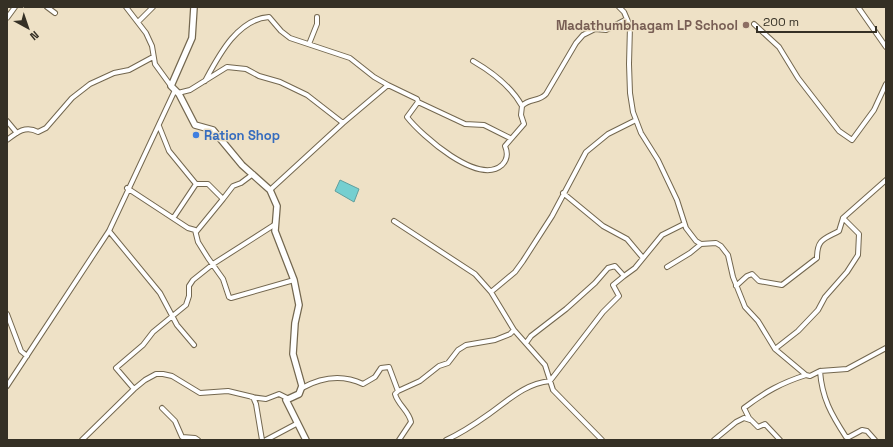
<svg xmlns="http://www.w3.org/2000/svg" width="893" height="447" font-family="'Space Grotesk',sans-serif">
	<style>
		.water { fill: #75cfd0; stroke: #629f9d }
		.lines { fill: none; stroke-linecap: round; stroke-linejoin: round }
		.minor-casing { stroke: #73674f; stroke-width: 6 }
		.secondary-casing { stroke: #73674f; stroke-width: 8 }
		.minor { stroke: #fff; stroke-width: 4 }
		.secondary { stroke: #fff; stroke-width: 5.5 }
		.education-dot { fill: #8d6e63; stroke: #eee1c6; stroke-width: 1.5 }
		.shop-dot { fill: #3f7fe0; stroke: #eee1c6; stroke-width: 1.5 }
		.labels { text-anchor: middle; stroke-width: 3; stroke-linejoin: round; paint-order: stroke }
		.education-label { font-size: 13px; font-weight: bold; fill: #785e54; stroke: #eee1c6; text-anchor: end }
		.shop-label { font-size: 13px; font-weight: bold; fill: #366cbe; stroke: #eee1c6; text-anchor: start }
	</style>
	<rect width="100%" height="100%" fill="#eee1c6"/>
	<path class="water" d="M340,180L359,189L354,202L335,191Z"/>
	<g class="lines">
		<defs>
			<path id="minor" d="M47,7L55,13
				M126,7L146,33L152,46L155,64L171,86
				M619,7L624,12L630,26L629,64L630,93L633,112L641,133L658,160L677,200L686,228L696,241L701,244L716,243L721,246L728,255L733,277L745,307L758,321L775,349L806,375L810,376L820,371C822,398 831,414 846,437H849L862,430L867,431L875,440
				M858,7L886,47
				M7,18L15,7
				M138,22L153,7
				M754,24L779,47L798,78L839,131L852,140L874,110L886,84
				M309,44L317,24V17
				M473,61C492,72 511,86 522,106
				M205,81C218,57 237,19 269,17L281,31L290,38L350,58L374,77L388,85
				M178,93L190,90L227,67L246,69L259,76L280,82L307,95L343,123
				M418,102L465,124L484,125L510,138
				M7,121L17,133
				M159,126L169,151L196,184L174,217
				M7,140C17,132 26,125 38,132L46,128L72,98L90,84L114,73L129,70L153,57
				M127,188L188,228L195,230L198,242L208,258L223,279L229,297L231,298L294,280
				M270,190L343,123L388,85L417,99L418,102L407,117C421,135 478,186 502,165C508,159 508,153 505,146L524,124L521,115L522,106C529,98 539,102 546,94L576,43L583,35L595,29L606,30L627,19
				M563,193L603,226L627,239L643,258
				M223,199L233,186L241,183L253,174
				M394,221L475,274L491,292L514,330L545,365L553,390L602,440
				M109,231L160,293L177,325L194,345
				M196,232L223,199L208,184H196
				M667,267L690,253L701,244
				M624,276L635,268L662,235L684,224
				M736,286L747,276L752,274L759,281L782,285L817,258C817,239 824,239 839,231L843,218L886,180
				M491,292L515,272L523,261L552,216L586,152L608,134L636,120
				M7,314L21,351L27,356
				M775,349L798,331L818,310L825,297L847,272L858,255L859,234L843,218
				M820,371L847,369L886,348
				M7,386L109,231L175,90
				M302,388C322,377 342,374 363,384L375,377L381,368L389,367L398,391
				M134,389L145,380L156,374H163L172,376L200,393L228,391L253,397L256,404L262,440
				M251,397L266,399L279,394L287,398
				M162,408L175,421L182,437L195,438L198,440
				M82,440L134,389L116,368L143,345L153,332L186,305L189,296V286L193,280L213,264L274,225
				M266,440L298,423
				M399,440L411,422C409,411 398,405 395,394L398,391L420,381L439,366L448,363L458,350L466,345L495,340L510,334L514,330
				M446,440C462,433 475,424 489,414C509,400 524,384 550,381L603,312L619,296L613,285L624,276L615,266L608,268L595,283L566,309L531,336L526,343
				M714,440L736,422L744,418L750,420
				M780,440L765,424L758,427L749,418L744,408C765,392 781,383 806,375"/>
			<path id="secondary" d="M194,7L192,38L171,86L179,94L195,125L213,130L242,165L270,190L277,206L275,231L294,280L299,305L295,323L293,354L302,386L299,394L286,400L306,440"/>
		</defs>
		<use href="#minor" class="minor-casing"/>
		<use href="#secondary" class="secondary-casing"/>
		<use href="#minor" class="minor"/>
		<use href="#secondary" class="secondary"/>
	</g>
	<circle class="education-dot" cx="746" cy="25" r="4"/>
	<circle class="shop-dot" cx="196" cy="135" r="4"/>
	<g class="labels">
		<g class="education-label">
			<text x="738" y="30">Madathumbhagam LP School</text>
		</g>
		<g class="shop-label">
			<text x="204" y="140">Ration Shop</text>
		</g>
	</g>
	<rect width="893" height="447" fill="none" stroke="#353025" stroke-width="16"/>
	<g transform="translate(28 28) rotate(140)" stroke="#eee1c6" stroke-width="3" paint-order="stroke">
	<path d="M0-3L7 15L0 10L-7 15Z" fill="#353025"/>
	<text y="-6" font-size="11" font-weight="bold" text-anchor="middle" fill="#353025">N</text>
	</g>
	<path d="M757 26v6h119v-6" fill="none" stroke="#353025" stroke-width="2"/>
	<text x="763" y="26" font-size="12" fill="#353025" stroke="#eee1c6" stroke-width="3" paint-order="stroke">200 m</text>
</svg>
